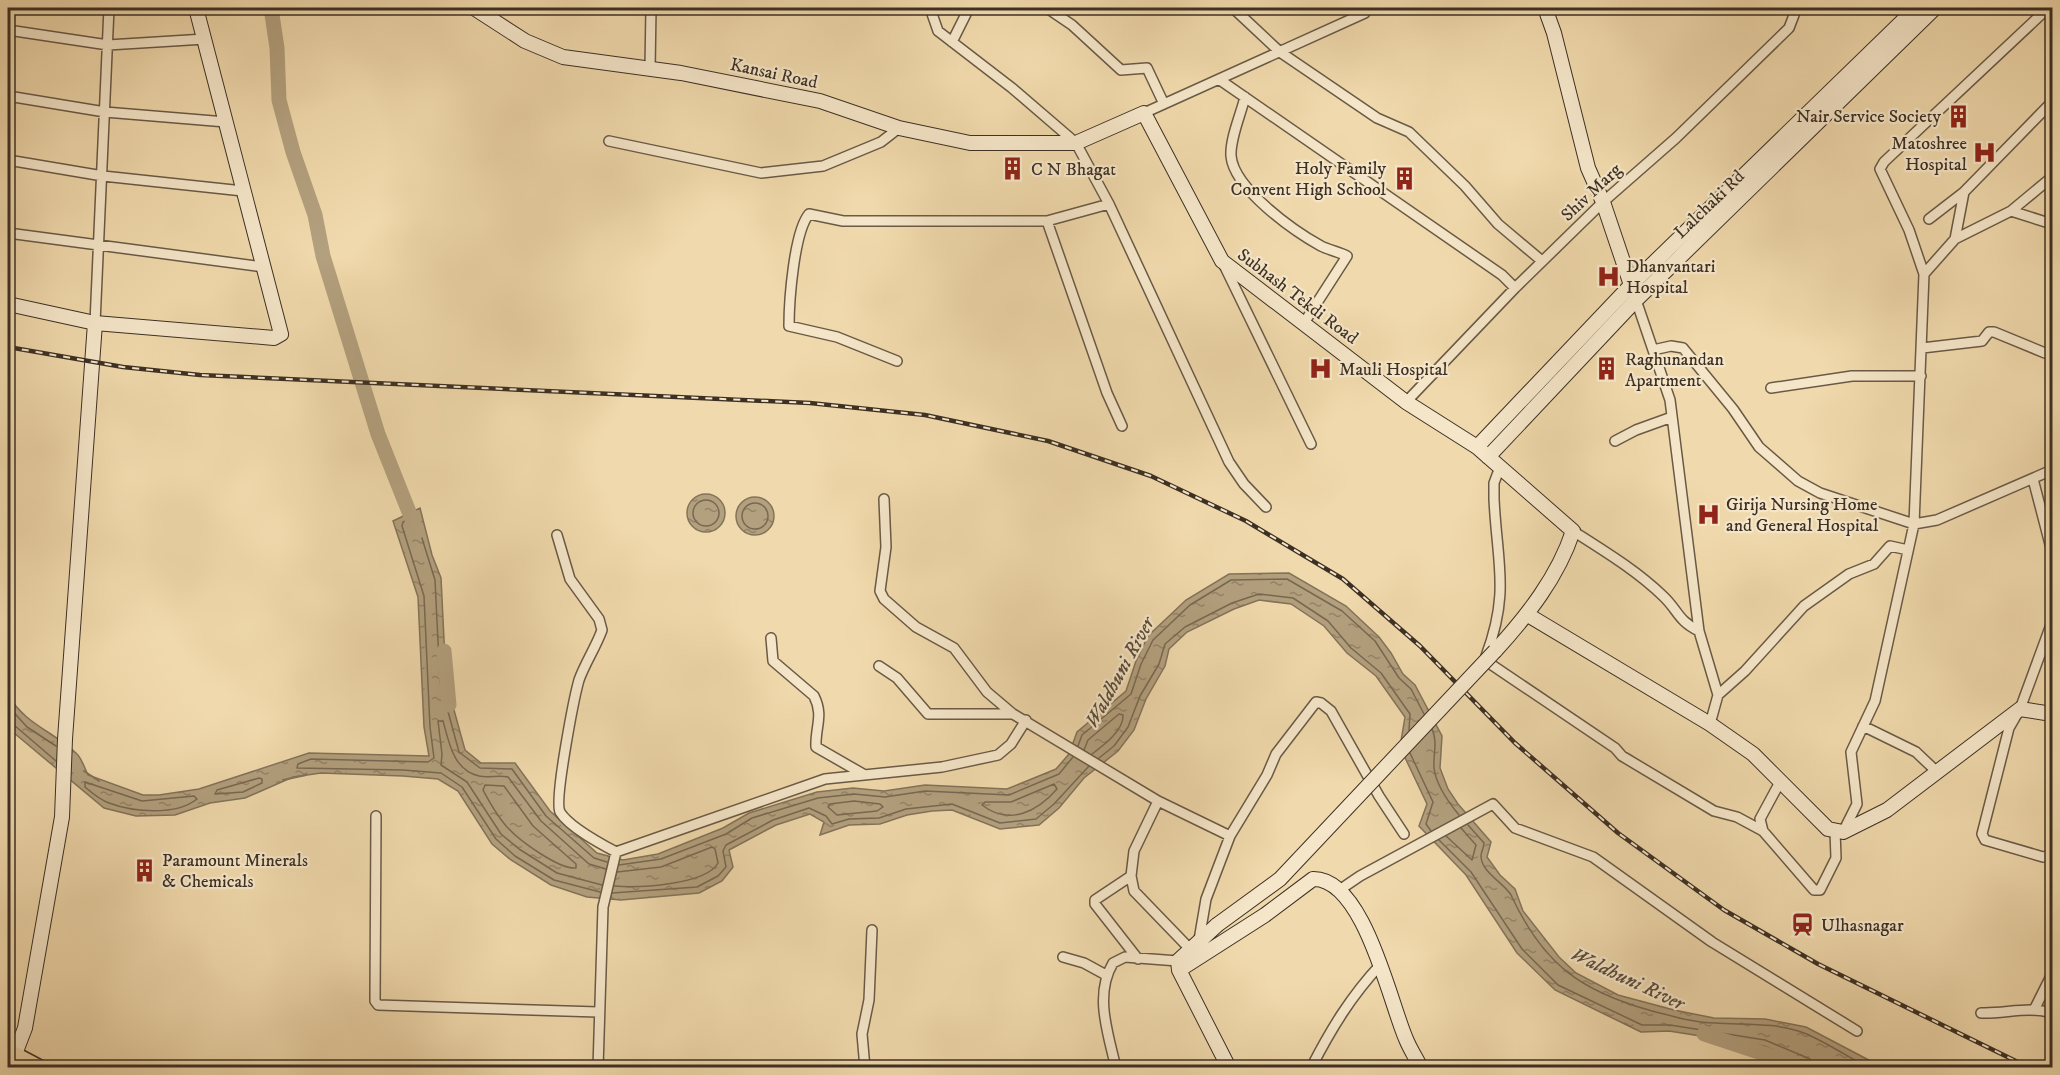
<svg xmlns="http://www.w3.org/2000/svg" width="2060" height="1075" font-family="'IM FELL DW Pica',serif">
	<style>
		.water { fill: url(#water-ripples); stroke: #83735a; stroke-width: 1.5 }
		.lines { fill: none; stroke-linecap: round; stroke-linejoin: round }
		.shore { stroke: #786851; stroke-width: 1.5 }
		.stream { stroke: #83735a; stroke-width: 2 }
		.river { stroke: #b3a07e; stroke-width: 15 }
		.street-casing { stroke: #695a46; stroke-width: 12 }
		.secondary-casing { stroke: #3c3024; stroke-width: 16 }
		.primary-casing { stroke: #3c3024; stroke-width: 18 }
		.street { stroke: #f5e6c9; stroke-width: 9 }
		.secondary { stroke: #f5e6c9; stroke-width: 14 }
		.primary { stroke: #f0d9ac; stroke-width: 15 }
		.rail-casing { stroke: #3c3024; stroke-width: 4.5 }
		.rail { stroke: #f5e6c9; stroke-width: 2; stroke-dasharray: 7; stroke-linecap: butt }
		.secondary-bridge-casing { stroke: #3c3024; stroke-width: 16; stroke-linecap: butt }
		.secondary-bridge { stroke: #f5e6c9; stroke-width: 14 }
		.labels { text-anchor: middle; stroke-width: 4.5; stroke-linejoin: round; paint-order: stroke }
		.street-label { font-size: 18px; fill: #3c3024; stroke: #f5e6c9 }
		.poi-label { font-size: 18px; fill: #3c3024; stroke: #f5e6c9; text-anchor: start }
		.water-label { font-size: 20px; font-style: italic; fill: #5a4c3a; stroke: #f5e6c9 }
	</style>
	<defs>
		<pattern id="water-ripples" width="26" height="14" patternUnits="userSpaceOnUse" patternTransform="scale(1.5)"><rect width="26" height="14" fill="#b3a07e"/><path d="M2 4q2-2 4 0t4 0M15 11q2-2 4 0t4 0" fill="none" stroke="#938367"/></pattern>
	</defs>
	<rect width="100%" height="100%" fill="#f0d9ac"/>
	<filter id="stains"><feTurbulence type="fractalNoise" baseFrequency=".00333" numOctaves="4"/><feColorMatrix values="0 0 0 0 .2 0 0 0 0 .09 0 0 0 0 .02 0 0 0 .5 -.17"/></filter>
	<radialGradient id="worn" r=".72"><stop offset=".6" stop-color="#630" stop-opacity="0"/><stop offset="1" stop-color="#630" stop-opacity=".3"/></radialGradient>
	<path class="water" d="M687 513a19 19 0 1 1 38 0a19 19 0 1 1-38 0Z
		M736 516a19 19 0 1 1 38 0a19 19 0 1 1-38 0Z
		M420,508L432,555L441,578L446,681L465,750L481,763H515L550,811L597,853L623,860L658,854L723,828L749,813L817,792L853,788L884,791L925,785L1007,789L1056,769L1069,754L1077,732L1126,691L1136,661L1148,636L1186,600L1229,574L1289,573L1346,606L1379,637L1391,653L1403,674L1415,685L1442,736L1440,768L1448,789L1458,804L1491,842L1487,857L1500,875L1515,889L1523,911L1559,957L1576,973L1618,995L1674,1010L1714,1018L1765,1019L1806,1027L1882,1067H1814L1764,1046L1669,1031L1641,1032L1555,990L1517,953L1466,875L1419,826L1427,804L1400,747L1405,717L1376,676L1347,653L1324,626L1291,604L1259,600L1234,609L1187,632L1169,649L1165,666L1146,699L1134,730L1118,751L1084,778L1059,808L1039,825L1000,829L952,810L932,811L907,815L880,824L849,825L820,835L824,822L810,814L776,825L729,850L733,867L722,881L699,893L621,900L587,897L551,885L511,860L492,844L458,791L438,779L403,776L321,773L293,777L245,798L210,803L175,815L136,816L104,808L8,728V695C26,725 53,731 77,754C82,759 85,769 88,775L143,795H159L199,789L309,753L429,756L424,727L418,597L393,521Z"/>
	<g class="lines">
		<path class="shore" d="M693 513a13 13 0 1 1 26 0a13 13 0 1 1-26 0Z
			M742 516a13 13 0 1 1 26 0a13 13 0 1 1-26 0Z
			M8,706L27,727L56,746
			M8,724L14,725L56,761
			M1432,729C1438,742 1433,754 1434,768C1436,784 1449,803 1459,815
			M1078,746L1082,735L1131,694L1141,664L1153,640L1190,605L1231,580L1287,579L1342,611L1375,641L1399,678L1411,689L1424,714
			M1084,750L1088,740L1119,714L1123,715C1124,730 1104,745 1092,754
			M1410,753L1433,802L1426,824L1431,831
			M1099,758L1114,746L1128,727L1140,696L1159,664L1165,644L1185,627L1232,603L1259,594L1293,598L1328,621L1351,648L1381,673L1410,714L1409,730
			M259,778L262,779V783L243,792L215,794L217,790Z
			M85,782L142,801L194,796L197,799C176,816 133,812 109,803C100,800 92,793 85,787Z
			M1054,784L1057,789C1037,812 1009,826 982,805L985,802H1011Z
			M485,785L504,786L533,826L576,864V868C560,870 520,841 509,829C498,818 490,803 483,790Z
			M854,801L880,804L883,807L877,811L837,815L828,807L830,804Z
			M1468,825L1484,843C1484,847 1481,852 1481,856C1481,872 1504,883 1511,895C1543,964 1580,991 1652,1011C1672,1016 1694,1023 1715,1023C1744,1025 1776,1022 1804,1033C1826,1042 1848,1057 1869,1068
			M1446,836L1472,860L1476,845L1461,828
			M1439,840L1471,872L1522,949L1558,985L1642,1025H1670L1765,1040L1810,1059L1816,1068
			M619,865L661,859L726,834L752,818L818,798L854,794L885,797L925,791L1009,795L1059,774L1073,757
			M602,885L557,873L519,849L501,834L467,782L441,765L442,754L438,721H443C449,742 453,770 479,776C488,778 499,775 508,777L541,821L589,864L606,869
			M614,886C638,888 706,885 718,863L715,849L712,847L661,867L617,872
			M600,892L554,880L515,856L496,839L462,787L441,773L403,770L297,768L298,764L311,759L428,762L434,758L430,727L424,596L402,526L403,522L413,518L416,519L435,580L440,682L459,752L480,768L512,769L546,816L594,858L607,862
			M612,893L697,887L718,876L726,867L723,851L726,845L773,820L809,808L826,816L832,824L849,819L879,818L906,809L952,804L1000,823L1036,819L1054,804L1089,766"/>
		<path class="stream" d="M84,771L99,781
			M283,780L306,775"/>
		<path class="river" d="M271,8L277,48L279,100L293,152L315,215L323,256L378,434L417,532
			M444,651L449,705
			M1704,1034L1807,1068"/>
		<defs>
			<path id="street" d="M930,8L938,31L1012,88L1076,143L1109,204L1229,462L1244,484L1266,507
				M1047,8L1072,25L1121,70L1147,68L1164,104
				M1233,8L1280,52L1377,118L1409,132L1465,186L1498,224L1542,261
				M8,30L108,45L205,39
				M8,30L10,8
				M952,42L969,8
				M650,69L651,8
				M1220,80L1502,275L1515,288
				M8,96L105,112L226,122
				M1245,97C1241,114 1230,138 1231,156C1234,189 1294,231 1321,246C1329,250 1339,252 1347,256L1304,323
				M1144,113L1365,13L1361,8
				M609,141L761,173L823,166L881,142L899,128
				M8,160L103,176L243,191
				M2011,211L2052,224
				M1929,219L1964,192
				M1047,221L1107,393L1122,426
				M8,233L264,267
				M1955,239L2011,211L2052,177
				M1224,265L1311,444
				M1924,274L1909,230L1880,169L1884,162L2048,8
				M1636,300L1670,400L1699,631L1718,695L1710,724
				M95,323L109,8
				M1922,348L1982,341L1989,332H1994L2045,353
				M1653,350L1671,346L1683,348L1733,409L1759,447L1798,481L1820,493L1914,524L1937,520L2052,470
				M897,361L837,337L789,326C789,301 794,232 809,214L843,221H1047L1109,204
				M1771,388L1852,376H1921
				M1406,402L1515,288L1603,202L1676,138L1789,28L1794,15V8
				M1615,441L1636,430L1672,417
				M1500,467L1494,483V499C1497,563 1510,592 1486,656L1489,663L1615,748L1622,756L1714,811L1737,817L1763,831L1814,890H1820L1836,858L1835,831
				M2033,479L2052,552
				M884,499L886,547L880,591L884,599L916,627L954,648L987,692L1013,714L1158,801L1230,836L1206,899L1199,940
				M1573,531C1604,551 1636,570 1663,596C1678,610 1678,621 1699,631
				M557,535L570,579L599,619L602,630C596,647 585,663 579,680C574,698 554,800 560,812C569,827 601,844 616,852
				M2052,622L2020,709L2009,728L1982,834L1985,840L2043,857L2052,855
				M771,638L773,661L814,696C824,716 815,727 816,747L863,774
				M879,666L897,678L928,714H1013
				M1718,695L1745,671L1804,606L1849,574L1874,564L1890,546L1908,550
				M1863,726L1916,752L1937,772
				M376,816L375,1001L378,1005L598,1012
				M1763,831L1760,819L1780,782
				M1843,832L1857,804L1851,752L1875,701L1914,524L1924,274L1955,239L1964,192L2051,103L2052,98
				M1230,836L1267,775L1276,754L1316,702L1321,703L1331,711L1379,796L1404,834
				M1131,876L1134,891L1190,949
				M1338,891L1360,876L1493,804L1515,828L1593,857L1712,942L1857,1031
				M1063,957L1084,963L1106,975
				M1138,959L1095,904V900L1131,876L1134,851L1158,801
				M2035,1008L2052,974
				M1981,1013C2005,1014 2028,1006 2052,1013
				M598,1068L603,907L616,852L825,779L942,767L998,755L1011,744L1026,720
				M865,1068L862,1034L869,1000L872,930
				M1116,1068C1108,1033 1094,995 1113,963L1125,957L1178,961
				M1311,1068C1331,1029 1351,996 1381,964"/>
			<path id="secondary" d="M474,8L525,41L563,57L681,73L820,101L899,128L970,143H1076L1144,113L1222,261L1406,402L1477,447L1573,531C1558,577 1527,616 1495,651
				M1545,8L1554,33L1588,168L1603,202L1633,291
				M8,304L95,323L274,338L281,334L196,8
				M1477,447L1631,285L1916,8
				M1488,457L1636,300L1935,8
				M1528,615L1710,724L1753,754L1828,829L1843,832L1887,810L2020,709L2052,714
				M1217,925L1178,961L1179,970L1229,1068
				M1179,970L1265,915L1313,879C1364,878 1390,1003 1406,1039C1410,1049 1416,1058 1421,1068
				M8,1064L15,1054L25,1028L62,817L65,739L95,323"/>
			<path id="primary" d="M8,1051L40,1068"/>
		</defs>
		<use href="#street" class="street-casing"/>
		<use href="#secondary" class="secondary-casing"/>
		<use href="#primary" class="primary-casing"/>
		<use href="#street" class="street"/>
		<use href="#secondary" class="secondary"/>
		<use href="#primary" class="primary"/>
		<defs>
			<path id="rail" d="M8,347L123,367L200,375L810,403L925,415L1048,441L1151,476L1246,521L1343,579L1420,646L1515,743L1618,833L1724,910L1818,964L2030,1068"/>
		</defs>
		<use href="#rail" class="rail-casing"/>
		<use href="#rail" class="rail"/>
		<defs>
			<path id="secondary-bridge" d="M1217,925L1280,879L1495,651"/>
		</defs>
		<use href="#secondary-bridge" class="secondary-bridge-casing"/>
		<use href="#secondary-bridge" class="secondary-bridge"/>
	</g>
	<defs>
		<symbol id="building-bare" viewBox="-9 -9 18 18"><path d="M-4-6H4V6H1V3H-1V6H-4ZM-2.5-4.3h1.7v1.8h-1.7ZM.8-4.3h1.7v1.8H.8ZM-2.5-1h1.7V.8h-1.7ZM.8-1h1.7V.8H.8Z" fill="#8f2418" stroke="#f5e6c9" stroke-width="2.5" paint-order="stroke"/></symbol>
		<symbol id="hospital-bare" viewBox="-9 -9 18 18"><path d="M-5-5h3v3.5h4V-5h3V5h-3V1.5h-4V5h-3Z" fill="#8f2418" stroke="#f5e6c9" stroke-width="2.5" paint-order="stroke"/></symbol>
		<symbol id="station-bare" viewBox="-9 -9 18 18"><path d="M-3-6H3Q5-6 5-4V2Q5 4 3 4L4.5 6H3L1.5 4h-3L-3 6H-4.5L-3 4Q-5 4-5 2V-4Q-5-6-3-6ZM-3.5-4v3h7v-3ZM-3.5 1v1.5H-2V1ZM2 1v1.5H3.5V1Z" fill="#8f2418" stroke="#f5e6c9" stroke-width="2.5" paint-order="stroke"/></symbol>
	</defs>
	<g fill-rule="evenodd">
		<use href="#building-bare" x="1942" y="100" width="33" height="33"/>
		<use href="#hospital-bare" x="1968" y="136" width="33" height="33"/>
		<use href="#building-bare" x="996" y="152" width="33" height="33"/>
		<use href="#building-bare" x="1388" y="162" width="33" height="33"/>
		<use href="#hospital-bare" x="1592" y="260" width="33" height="33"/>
		<use href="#hospital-bare" x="1304" y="352" width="33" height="33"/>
		<use href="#building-bare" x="1590" y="352" width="33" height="33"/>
		<use href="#hospital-bare" x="1692" y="498" width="33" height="33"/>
		<use href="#building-bare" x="128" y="854" width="33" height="33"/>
		<use href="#station-bare" x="1786" y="908" width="33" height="33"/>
	</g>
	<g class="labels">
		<g class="street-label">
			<text transform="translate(774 73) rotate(12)" y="6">Kansai Road</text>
			<text transform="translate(1591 192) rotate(-43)" y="6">Shiv Marg</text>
			<text transform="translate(1709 204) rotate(-44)" y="6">Lalchaki Rd</text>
			<text transform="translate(1298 296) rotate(37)" y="6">Subhash Tekdi Road</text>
		</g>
		<g class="poi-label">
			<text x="1941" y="122" text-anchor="end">Nair Service Society</text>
			<text x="1967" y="149" text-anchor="end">Matoshree<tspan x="1967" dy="21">Hospital</tspan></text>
			<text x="1386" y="174" text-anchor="end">Holy Family<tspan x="1386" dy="21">Convent High School</tspan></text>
			<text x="1031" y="175">C N Bhagat</text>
			<text x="1626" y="272">Dhanvantari<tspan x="1626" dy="21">Hospital</tspan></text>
			<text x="1625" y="365">Raghunandan<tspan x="1625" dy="21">Apartment</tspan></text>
			<text x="1339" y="375">Mauli Hospital</text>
			<text x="1726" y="510">Girija Nursing Home<tspan x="1726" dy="21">and General Hospital</tspan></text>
			<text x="162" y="866">Paramount Minerals<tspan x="162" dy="21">&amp; Chemicals</tspan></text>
			<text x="1821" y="931">Ulhasnagar</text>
		</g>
		<g class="water-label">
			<text transform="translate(1119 672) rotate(-61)" y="7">Waldhuni River</text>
			<text transform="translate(1628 978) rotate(25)" y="7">Waldhuni River</text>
		</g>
	</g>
	<rect width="2060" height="1075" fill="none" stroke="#f0d9ac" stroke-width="30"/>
	<rect x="9" y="9" width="2042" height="1057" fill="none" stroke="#3c3024" stroke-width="3"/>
	<rect x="15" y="15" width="2030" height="1045" fill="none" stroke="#3c3024" stroke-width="1.5"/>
	<rect width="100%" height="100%" filter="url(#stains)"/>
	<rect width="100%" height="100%" fill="url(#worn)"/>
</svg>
